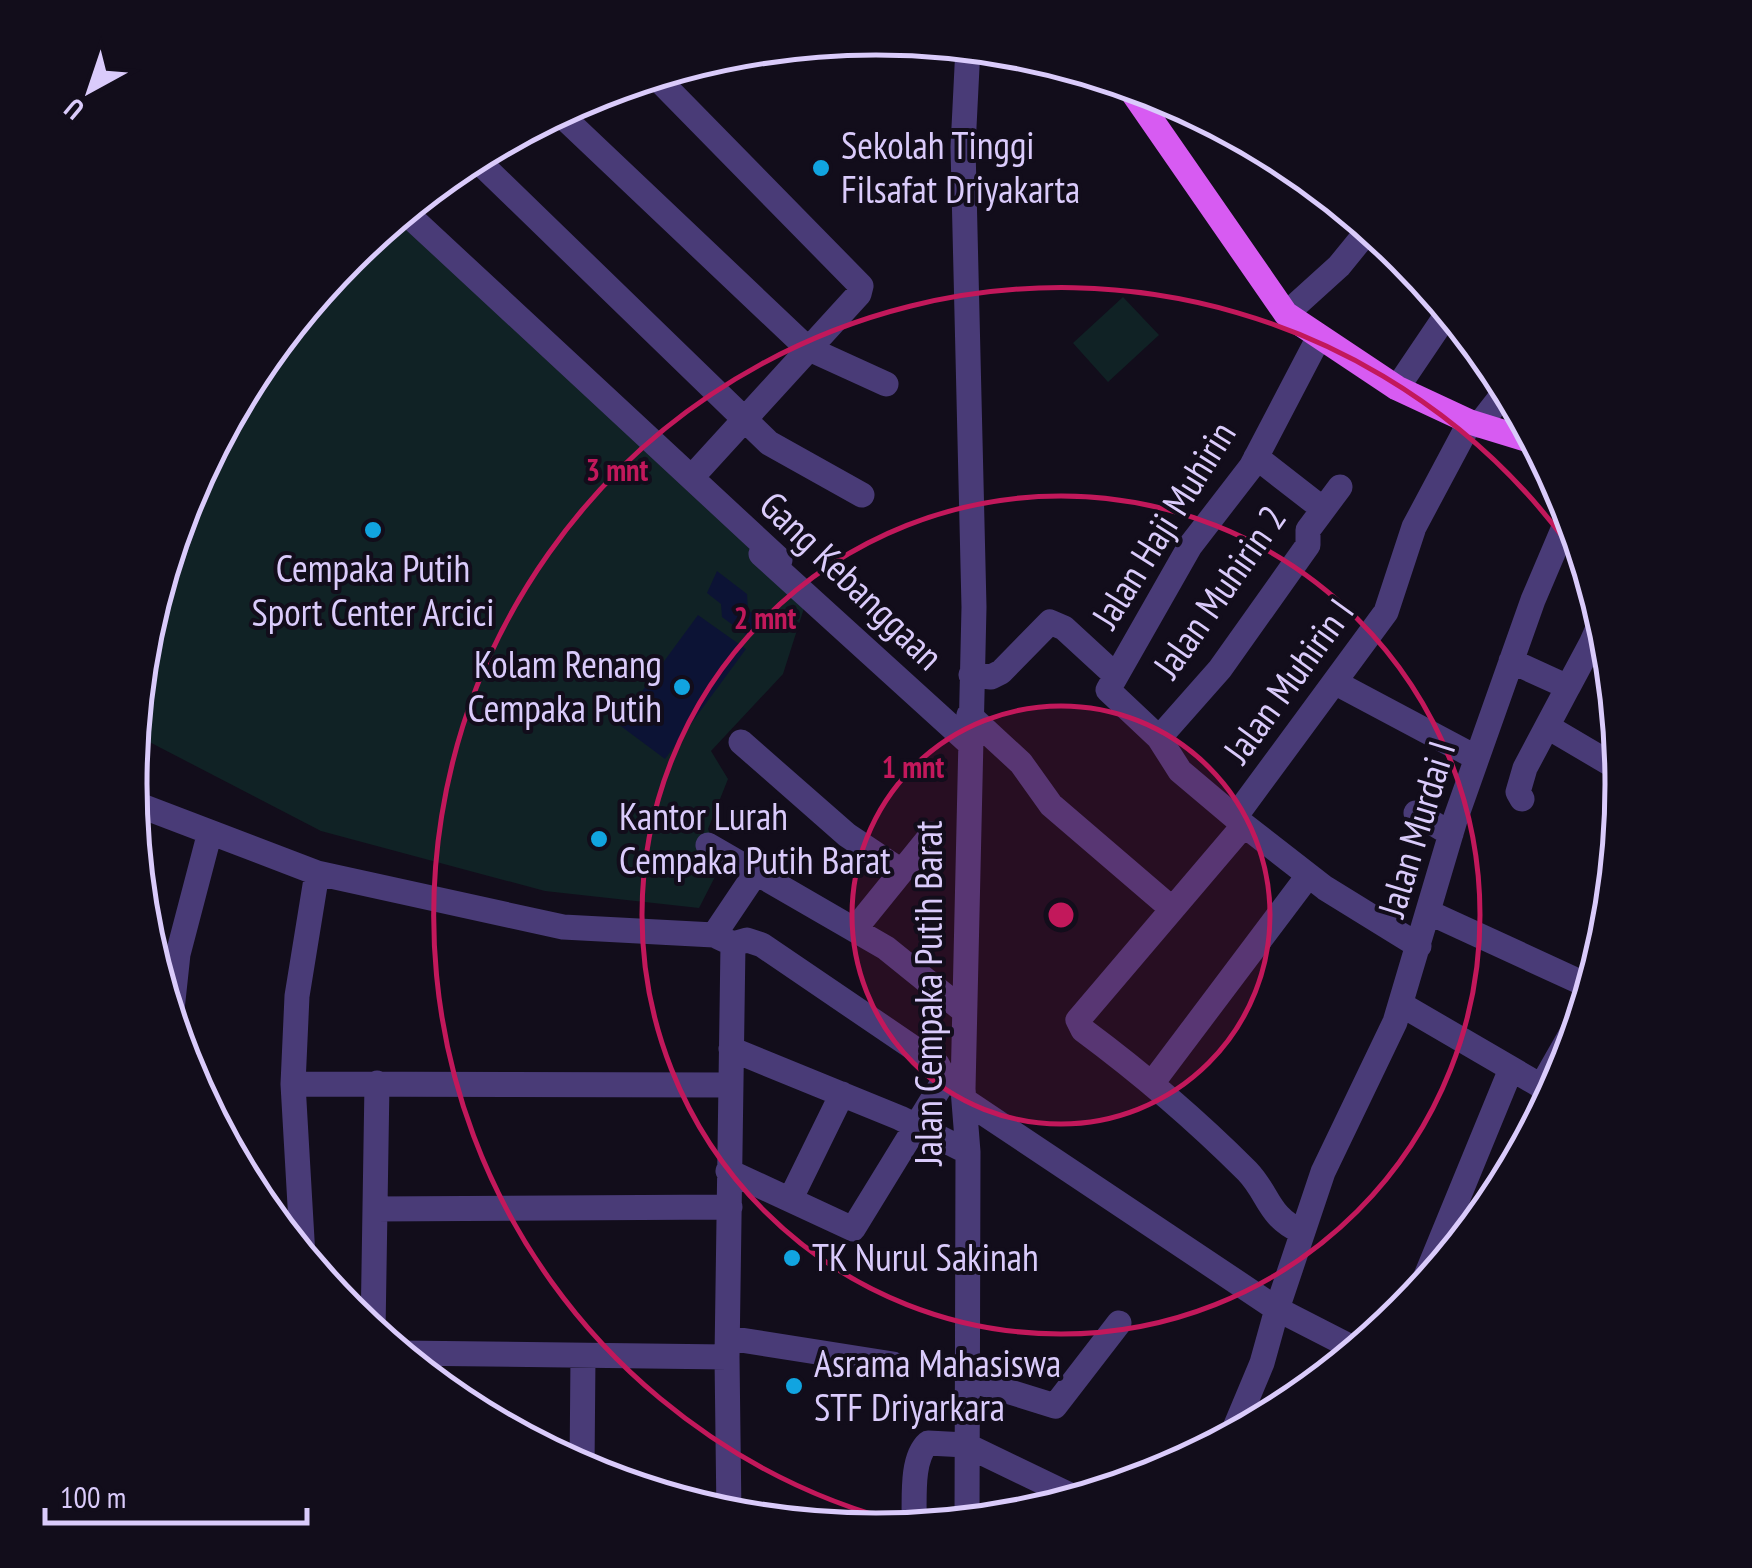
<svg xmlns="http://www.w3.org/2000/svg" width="1752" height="1568" font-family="'PT Sans Narrow',sans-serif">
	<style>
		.green { fill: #102225 }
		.water { fill: #0c1335 }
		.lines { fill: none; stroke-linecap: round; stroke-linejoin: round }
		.minor { stroke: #493b77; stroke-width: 25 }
		.major { stroke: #d75bf2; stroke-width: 25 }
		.ring { fill: none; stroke: #c2185b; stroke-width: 5 }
		.poi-dot { fill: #11a4e0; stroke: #120d1b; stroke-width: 4 }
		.labels { text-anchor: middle; stroke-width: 8; stroke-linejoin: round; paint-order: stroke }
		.poi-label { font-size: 38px; fill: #dacbfb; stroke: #120d1b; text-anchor: start }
		.street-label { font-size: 38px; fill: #dacbfb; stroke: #120d1b }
		.rim { fill: none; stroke: #dacbfb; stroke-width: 5 }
		.centre { fill: #c2185b; stroke: #120d1b; stroke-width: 5 }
		.ring-label { font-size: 30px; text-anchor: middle; font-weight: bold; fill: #c2185b; stroke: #120d1b; stroke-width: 8; stroke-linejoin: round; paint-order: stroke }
	</style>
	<rect width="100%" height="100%" fill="#120d1b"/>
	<path class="green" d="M401,213L687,477L805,605L783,674L711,751L728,779L708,829L722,863L699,908L545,891L321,831L134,734C142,661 162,597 187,529C198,501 204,469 216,442C258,353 325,275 401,213Z
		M1123,297L1159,335L1108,382L1073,343Z"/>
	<path class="water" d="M717,571L747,594L748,610L760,619L749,637L722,617L721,604L707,593Z
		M698,615L746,649L665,759L618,724Z"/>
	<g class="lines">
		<path class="minor" d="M654,75L861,286L859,294L692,477
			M558,112L807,348L886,384
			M474,157L769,443L862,495
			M404,211L780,560
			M1286,314L1339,266L1370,228
			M1319,337L1251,467L1190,546L1108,690L1159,738L1180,771L1244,825L1325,888L1419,946
			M1397,388L1449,311
			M1479,425L1507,389
			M1256,457L1323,509
			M761,554L968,742
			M145,635L205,464
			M1591,644L1602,619
			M1511,661L1568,687L1591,644L1610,654
			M971,675L991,677L1001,672L1050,622L1064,628L1114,674
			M1336,683L1477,758
			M969,715L1021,763L1051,805L1171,908
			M1548,727L1621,770
			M1159,738L1220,669L1308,545V530L1340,487
			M741,742L847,835L901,871
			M1522,799L1518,792L1525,768L1568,687
			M131,802L317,873L563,927L714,935L733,944
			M1416,813L1451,834
			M1235,817L1386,612L1414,527L1470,422
			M1244,825L1078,1020L1083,1030C1141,1073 1195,1119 1247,1171C1270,1195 1267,1216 1302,1232
			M708,845L886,948L964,1011
			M1428,912L1591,987
			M855,929L932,834
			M714,935L755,874
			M733,944L747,940L762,945L937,1064L945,1079L959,1086
			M1402,1005L1553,1093
			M171,1019L178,954L210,832
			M731,1049L900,1118L968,1152
			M1153,1082L1308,876
			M293,1084L730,1085
			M1541,1087L1583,1013
			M964,1100L1277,1309L1262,1363L1231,1437
			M728,1171L853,1229L945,1079
			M791,1198L842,1094
			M375,1209L730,1207
			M303,1257L293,1084L297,996L317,873
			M1419,1293L1511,1069
			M373,1332L377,1083
			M728,1338L893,1364
			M1357,1350L1277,1309L1323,1172L1395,1022L1455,820L1533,600L1570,513
			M399,1353L727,1357
			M968,1379L1055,1406L1119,1323
			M582,1469L583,1356
			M729,1516L727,1357L733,944
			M967,1522L968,1152L963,1089L974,607L963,147L968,47
			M914,1527C915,1503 910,1459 928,1443L966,1445L1078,1499"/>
		<path class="major" d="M1126,83L1286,314L1397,388L1470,422L1535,442"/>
	</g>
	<circle cx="1061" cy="915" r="209" fill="#c2185b" fill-opacity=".12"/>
	<g class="ring">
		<circle cx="1061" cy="915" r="209"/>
		<circle cx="1061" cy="915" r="419"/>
		<path d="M914 1526A628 628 0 1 1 1588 573"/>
	</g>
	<g class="poi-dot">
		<circle cx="821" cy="168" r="10"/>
		<circle cx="373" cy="530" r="10"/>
		<circle cx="682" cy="687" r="10"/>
		<circle cx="599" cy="839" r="10"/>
		<circle cx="792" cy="1258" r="10"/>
		<circle cx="794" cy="1386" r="10"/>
	</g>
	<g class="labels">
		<g class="poi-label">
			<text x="841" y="159">Sekolah Tinggi<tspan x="841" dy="44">Filsafat Driyakarta</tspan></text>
			<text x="373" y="582" text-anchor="middle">Cempaka Putih<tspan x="373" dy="44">Sport Center Arcici</tspan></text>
			<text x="662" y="678" text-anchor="end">Kolam Renang<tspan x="662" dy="44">Cempaka Putih</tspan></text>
			<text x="619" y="830">Kantor Lurah<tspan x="619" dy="44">Cempaka Putih Barat</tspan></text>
			<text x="812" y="1271">TK Nurul Sakinah</text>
			<text x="814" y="1377">Asrama Mahasiswa<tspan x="814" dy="44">STF Driyarkara</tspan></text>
		</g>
		<g class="street-label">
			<text transform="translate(1164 525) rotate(-58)" y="13">Jalan Haji Muhirin</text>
			<text transform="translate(851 581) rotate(44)" y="13">Gang Kebanggaan</text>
			<text transform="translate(1220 592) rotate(-55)" y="13">Jalan Muhirin 2</text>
			<text transform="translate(1289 681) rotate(-54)" y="13">Jalan Muhirin I</text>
			<text transform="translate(1417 829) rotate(-73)" y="13">Jalan Murdai I</text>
			<text transform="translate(929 993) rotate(-90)" y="13">Jalan Cempaka Putih Barat</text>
		</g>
	</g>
	<path d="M0 0H1752V1568H0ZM147 784a729 729 0 1 1 1458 0a729 729 0 1 1-1458 0Z" fill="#120d1b" fill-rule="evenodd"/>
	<path class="rim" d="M147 784a729 729 0 1 1 1458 0a729 729 0 1 1-1458 0Z"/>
	<circle cx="1061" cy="915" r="15" class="centre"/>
	<g class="ring-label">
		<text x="617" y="481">3 mnt</text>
		<text x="765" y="629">2 mnt</text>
		<text x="913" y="778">1 mnt</text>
	</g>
	<g transform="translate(90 90) rotate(220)" stroke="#120d1b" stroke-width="8" paint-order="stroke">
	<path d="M0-8L18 38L0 25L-18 38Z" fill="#dacbfb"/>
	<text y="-15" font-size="28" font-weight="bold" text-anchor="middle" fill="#dacbfb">U</text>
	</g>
	<path d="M45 1508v15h262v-15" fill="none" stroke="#dacbfb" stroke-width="5"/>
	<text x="60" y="1508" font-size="30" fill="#dacbfb" stroke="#120d1b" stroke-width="8" paint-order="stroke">100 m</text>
</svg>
